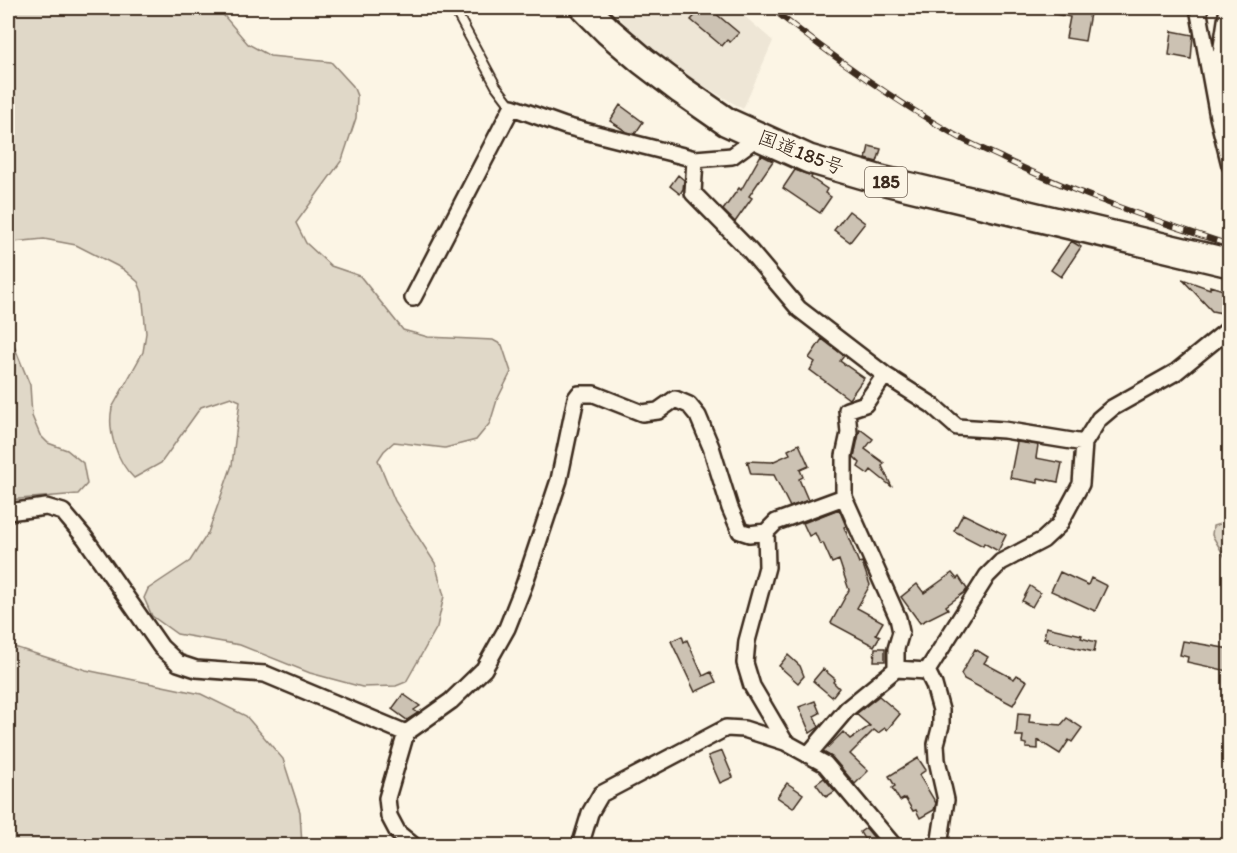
<svg xmlns="http://www.w3.org/2000/svg" width="1237" height="853" font-family="Itim,'Klee One',sans-serif">
	<style>
		.built { fill: #eee6d6 }
		.green { fill: #e0d8c8; stroke: #8e8173; stroke-width: 1.5 }
		.building { fill: #ccc2b3; stroke: #3b2a1e; stroke-width: 1.5 }
		.lines { fill: none; stroke-linecap: round; stroke-linejoin: round }
		.lane-casing { stroke: #3b2a1e; stroke-width: 12 }
		.street-casing { stroke: #3b2a1e; stroke-width: 20 }
		.highway-casing { stroke: #3b2a1e; stroke-width: 32 }
		.lane { stroke: #fcf5e5; stroke-width: 8 }
		.street { stroke: #fcf5e5; stroke-width: 15 }
		.highway { stroke: #fcf5e5; stroke-width: 27 }
		.rail-casing { stroke: #3b2a1e; stroke-width: 6 }
		.rail { stroke: #fcf5e5; stroke-width: 4; stroke-dasharray: 11; stroke-linecap: butt }
		.labels { text-anchor: middle; stroke-width: 5; stroke-linejoin: round; paint-order: stroke }
		.shield { fill: #fcf5e5; stroke: #75675a; stroke-width: 1.5 }
		.shield-label { font-size: 18px; font-weight: bold; fill: #3b2a1e }
		.street-label { font-size: 20px; fill: #3b2a1e; stroke: #fcf5e5 }
	</style>
	<rect width="100%" height="100%" fill="#fcf5e5"/>
	<filter id="ink" filterUnits="userSpaceOnUse"><feTurbulence type="fractalNoise" baseFrequency=".0167" numOctaves="2"/><feDisplacementMap in="SourceGraphic" scale="12" xChannelSelector="R" yChannelSelector="G"/><feConvolveMatrix kernelMatrix="1 2 1 2 8 2 1 2 1" color-interpolation-filters="sRGB"/></filter>
	<g filter="url(#ink)">
		<path class="built" d="M615,8H735L773,41L743,109L672,67L616,15Z"/>
		<path class="green" d="M8,8H215L220,11L248,44L270,56L331,62L353,86L357,96L356,118L342,160L296,223L306,243L331,266L360,276L403,330L428,337L493,340L502,345L511,372L497,400L490,423L476,440L445,448L394,442L384,451L378,460L395,501L435,563L444,596L437,627L406,682L396,686L362,687L310,673L240,645L177,634L152,616L144,598L148,589L190,561L208,533L232,465L240,401L231,397L201,407L161,463L134,478C117,462 107,431 112,408L143,352L146,333L142,292L138,282L123,269L76,245L44,239L13,242L8,248Z
			M8,331L30,385L32,416L40,435L48,443L67,450L83,463L87,484L78,494L8,500Z
			M1223,523H1229V564L1212,535L1213,526Z
			M8,645L86,670L201,694L246,716L283,759L300,812L302,845H8Z"/>
		<path class="building" d="M702,8H709L739,33L730,42L727,40L722,46L691,20Z
			M1050,8H1091L1085,41L1066,38L1070,17L1049,13Z
			M1172,31L1193,35L1191,59L1169,55Z
			M620,105L643,122L635,134L627,132L610,121Z
			M869,146L881,149L877,162L866,159Z
			M761,155L773,161L749,196L752,198L735,222L723,210L739,188L741,190Z
			M795,170L812,176L811,178L827,189L825,193L831,197L820,213L783,188Z
			M678,175L684,180L683,189L680,194L670,186Z
			M849,211L865,223L850,242L834,230Z
			M1071,241L1081,247L1061,277L1051,270Z
			M1182,279L1210,289V286L1230,292V310L1223,308L1222,313L1212,311Z
			M822,339L844,356L840,361L864,378L849,399L810,370L815,362L809,358Z
			M860,429L873,439L865,449L884,463L882,466L892,487L871,470L868,474L858,467L860,463L854,457Z
			M1017,442L1038,445L1036,458L1062,463L1058,482L1038,478V483L1010,478Z
			M799,444L809,466L800,470L803,477L799,479L808,500L790,507L774,475L751,474L747,461L772,462L790,454L788,450Z
			M839,509L846,526L844,527L859,563L862,562L870,585L857,608L883,622L876,634L880,636L874,646L831,623L849,590L839,560L832,563L823,543L820,544L815,533L809,536L803,523Z
			M963,514L1006,535L998,551L984,543L983,546L954,531Z
			M1060,572L1088,585L1091,578L1107,586L1095,611L1051,591Z
			M952,573L957,579L959,577L967,589L965,592L946,606L948,609L920,623L901,597L917,584L924,593Z
			M1030,586L1040,593L1032,607L1022,601Z
			M1046,627L1082,635L1081,638L1096,642L1094,652L1046,641L1047,638H1044Z
			M682,636L684,642L687,640L703,676L711,672L716,682L695,692L671,641Z
			M1183,641L1230,649V668L1228,671L1187,662L1188,657L1180,655Z
			M875,648H885V661H874Z
			M975,649L988,657L984,663L1014,679L1017,675L1027,681L1013,705L964,679L961,674Z
			M788,655L800,666L804,676L798,683L779,666Z
			M823,669L835,679L833,682L839,688L832,697L813,681Z
			M403,694L420,706L414,710L418,713L407,720L392,709Z
			M879,696L900,714L887,730L885,728L878,733L874,730L850,754L868,771L855,784L832,757L823,752L843,732L850,739L870,726L856,714Z
			M815,701L820,713L814,716L819,727L810,733L799,707Z
			M1018,713L1030,714L1029,722L1061,725L1067,718L1082,728L1072,742L1069,740L1060,754L1038,740V749L1026,748V744L1022,743L1023,736H1016Z
			M722,751L733,777L720,783L708,756Z
			M918,758L926,770L919,775L936,803L934,810L920,818L916,810L913,811L905,798L900,801L892,788L895,786L889,776Z
			M824,778L835,791L826,797L816,784Z
			M787,783L803,794L793,808L777,797Z
			M866,828L879,844L868,846L860,832Z"/>
		<g class="lines">
			<defs>
				<path id="lane" d="M454,8L496,86L512,107"/>
				<path id="street" d="M1198,8L1218,117L1230,165
					M1212,81L1219,66L1228,8
					M1220,102L1221,89L1230,73
					M695,159L693,193L750,251L799,309L885,375L932,405L957,427L1004,430L1084,443
					M413,298L512,107L565,126L695,159L732,156L758,137
					M885,375L865,404L847,410L849,433L844,456V497L898,618L901,632L896,649V669
					M8,512L46,507L63,512L85,538L161,647L178,663L196,669L265,674L406,733
					M766,532L767,567L747,641L745,663L752,686L785,742
					M927,671L987,576L1001,562L1043,540L1059,525L1081,484L1084,443L1099,419L1112,408L1176,372L1230,328
					M927,671L934,685L941,710V725L936,744L937,760L946,800L939,846
					M808,755L847,709L896,669L927,671
					M414,846L398,833L389,816L387,798L406,733L451,701L484,669L507,628L524,585L559,480L576,398L579,394H594L642,413L658,411L675,399L689,405L698,416L711,447L730,508L740,531L749,534L766,532L776,522L844,497
					M580,846L590,813L601,794L726,728L744,729L785,742L825,764L894,846"/>
				<path id="highway" d="M585,8L608,31L643,61L681,90L727,122L809,159L881,180L1230,263"/>
			</defs>
			<use href="#lane" class="lane-casing"/>
			<use href="#street" class="street-casing"/>
			<use href="#highway" class="highway-casing"/>
			<use href="#lane" class="lane"/>
			<use href="#street" class="street"/>
			<use href="#highway" class="highway"/>
			<defs>
				<path id="rail" d="M771,8C829,54 890,98 955,135C970,144 988,151 1004,159C1077,194 1153,220 1230,245"/>
			</defs>
			<use href="#rail" class="rail-casing"/>
			<use href="#rail" class="rail"/>
		</g>
	</g>
	<g class="labels">
		<rect class="shield" x="865" y="167" width="42" height="30" rx="4.5"/>
		<g class="shield-label">
			<text x="886" y="188">185</text>
		</g>
		<g class="street-label">
			<text transform="translate(801 152) rotate(21)" y="7">国道185号</text>
		</g>
	</g>
	<rect width="1237" height="853" fill="none" stroke="#fcf5e5" stroke-width="30"/>
	<rect x="15" y="15" width="1207" height="823" fill="none" stroke="#3b2a1e" stroke-width="2" filter="url(#ink)"/>
</svg>
